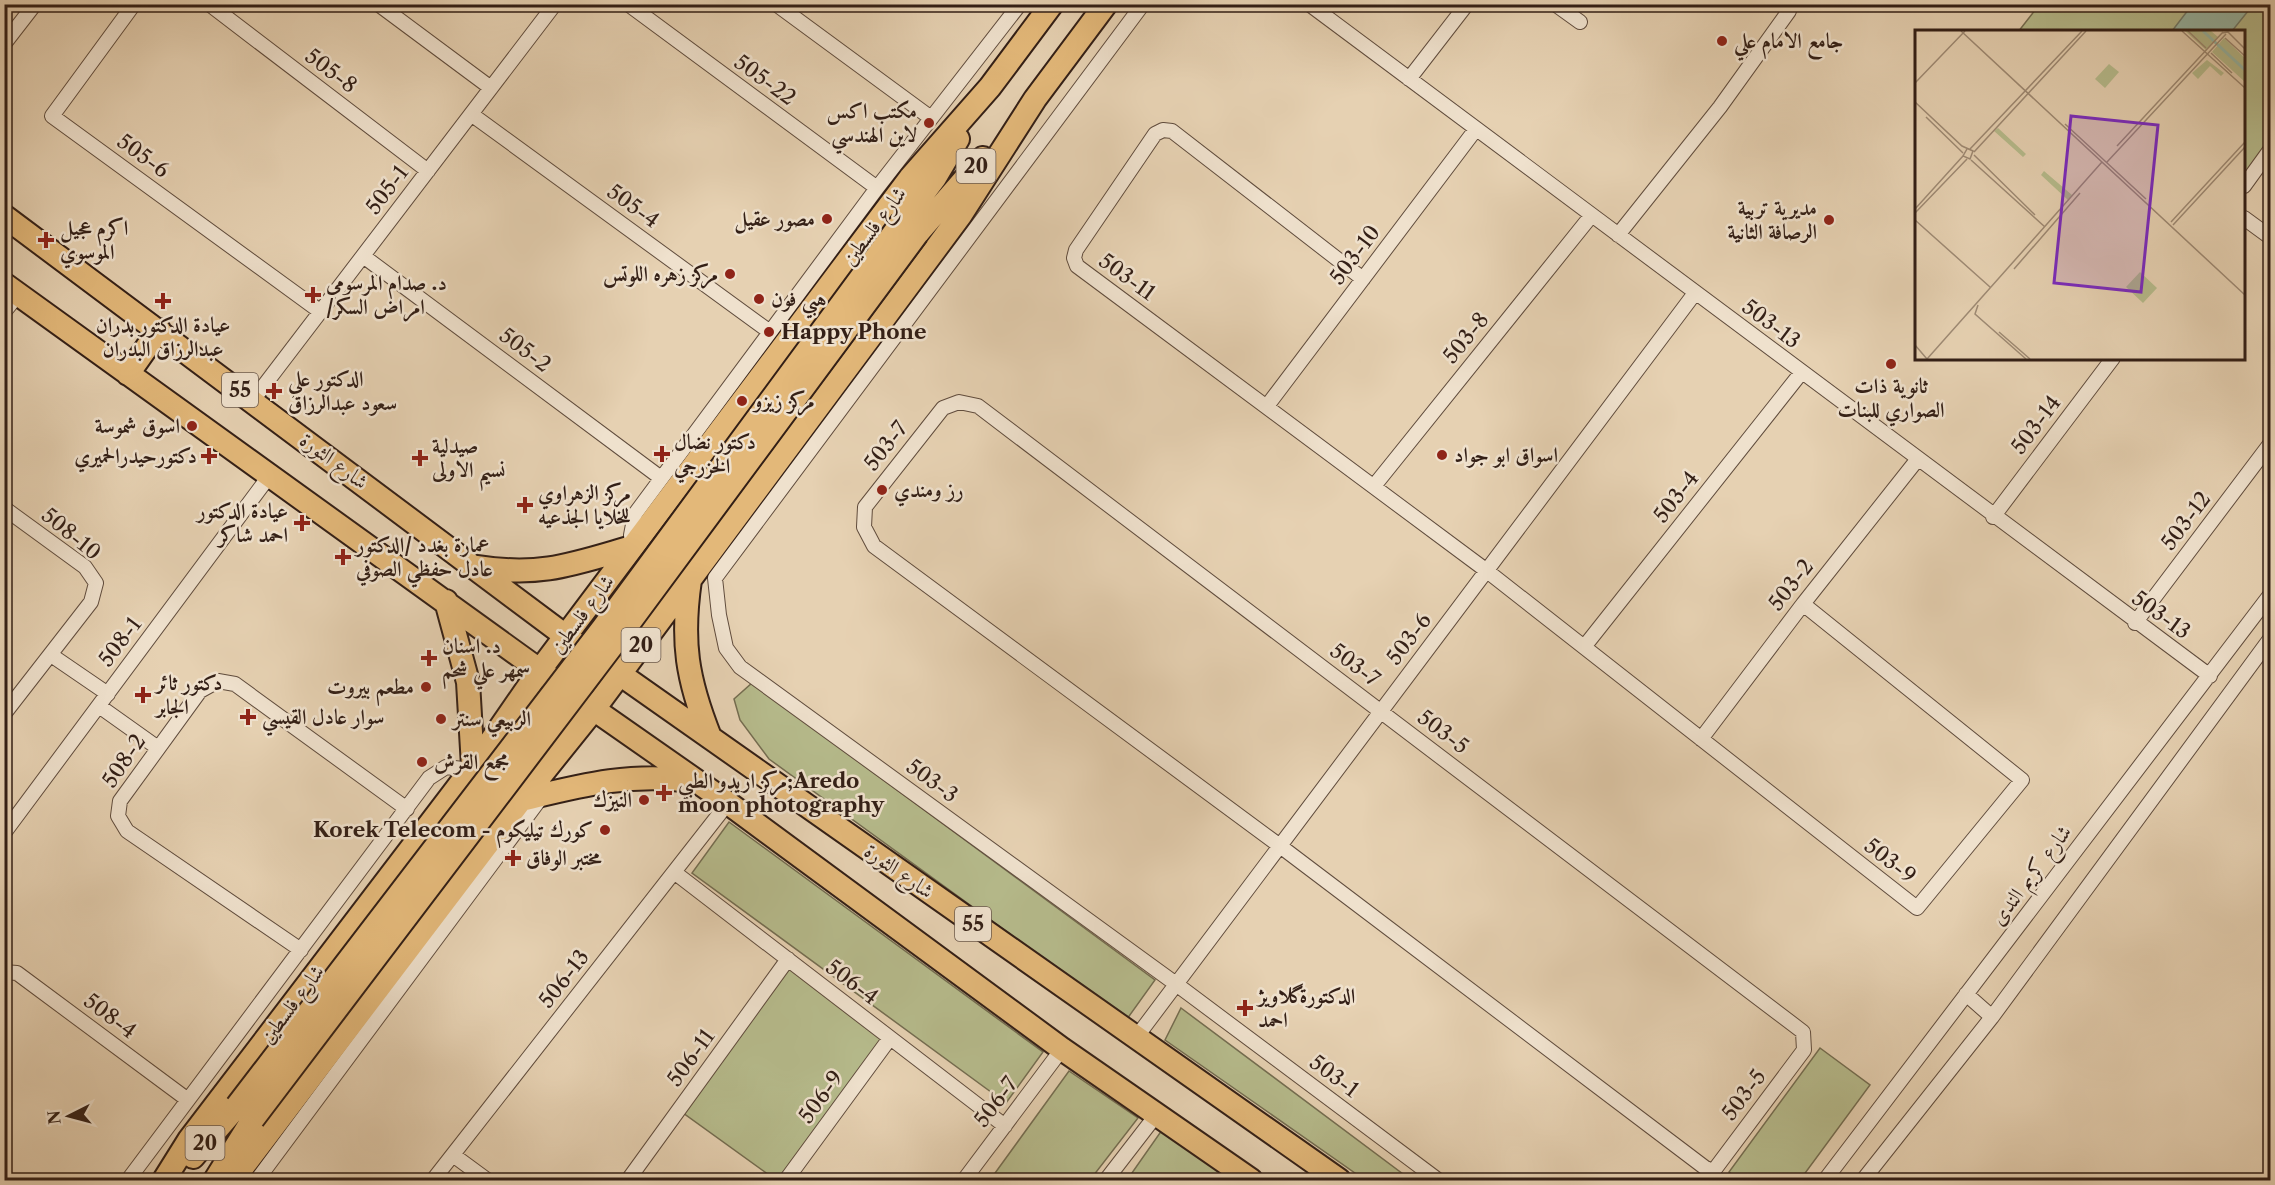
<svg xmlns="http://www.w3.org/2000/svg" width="2275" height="1185" font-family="'Libre Caslon Text',Amiri,serif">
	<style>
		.green { fill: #b6bb8c; stroke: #746d51; stroke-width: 1.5 }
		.water { fill: #97b8a7; stroke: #6f7b6d; stroke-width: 1.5 }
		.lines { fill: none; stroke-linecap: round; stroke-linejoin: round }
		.minor-casing { stroke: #604c3d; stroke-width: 16 }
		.primary-casing { stroke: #331f16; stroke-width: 26 }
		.minor { stroke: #efe1cd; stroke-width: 14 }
		.primary { stroke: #e3b879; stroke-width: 22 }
		.primary-bridge-casing { stroke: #331f16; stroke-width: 26; stroke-linecap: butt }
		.primary-bridge { stroke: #e3b879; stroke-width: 22 }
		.poi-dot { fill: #8f2418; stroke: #efe1cd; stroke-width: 2 }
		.labels { text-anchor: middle; stroke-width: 5; stroke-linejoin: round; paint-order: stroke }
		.shield { fill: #efe1cd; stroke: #6b594d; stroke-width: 1.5 }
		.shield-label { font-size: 20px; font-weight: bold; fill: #331f16 }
		.poi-label { font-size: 21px; font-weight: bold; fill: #331f16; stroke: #efe1cd; text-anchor: start }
		.street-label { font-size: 21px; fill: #331f16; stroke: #efe1cd }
		.inset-river { fill: none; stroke: #97b8a7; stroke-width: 3 }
		.inset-road { fill: none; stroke: #9e8a74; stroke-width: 1.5 }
		.view { fill: #7b2cbf; fill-opacity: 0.15; stroke: #7b2cbf; stroke-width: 3 }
		.inset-edge { fill: none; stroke: #331f16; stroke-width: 3 }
	</style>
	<rect width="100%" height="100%" fill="#e6d1b2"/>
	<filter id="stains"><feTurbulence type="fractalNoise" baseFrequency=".00333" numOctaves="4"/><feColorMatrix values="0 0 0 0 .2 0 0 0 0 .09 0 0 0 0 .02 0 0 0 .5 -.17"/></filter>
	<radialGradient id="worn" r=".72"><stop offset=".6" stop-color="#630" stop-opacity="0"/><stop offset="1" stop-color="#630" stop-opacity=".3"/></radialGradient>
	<path class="green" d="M2039,5H2270V150L2244,186V32H2018Z
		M752,683L1155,980L1127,1019L769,759L740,720L734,699Z
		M729,822L1043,1052L1006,1103L692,873Z
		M788,959L890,1038L786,1180H776L679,1110Z
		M1181,1008L1411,1180H1365L1165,1040Z
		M1820,1048L1870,1085L1800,1180H1741L1729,1172Z
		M1069,1071L1138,1118L1090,1180H990Z
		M1162,1130L1235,1180H1127Z"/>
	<path class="water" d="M2192,5V4L2253,5L2232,31H2172Z"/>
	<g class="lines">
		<defs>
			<path id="minor" d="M134,4L52,116L321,312
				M209,4L428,171
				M378,4L491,88
				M628,4L877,188
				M776,4L931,118
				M1143,4L715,578L719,615L726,648L740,667L1176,984L1438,1180
				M1309,4L2210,676
				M1555,4L1580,22
				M4,44L35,4
				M1409,79L1467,4
				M471,114L770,332
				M2244,186L2270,150
				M2244,218L2270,237
				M1618,235L1720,107L1789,11V4
				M363,256L661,478
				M1363,279L1172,131L1163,130L1155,134L1076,250L1074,258L1077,266L1487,571L1917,908L2022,780L1803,604
				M4,312L18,295
				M253,400L555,4
				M959,402L978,406L1803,1032L1804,1050L1715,1169L1708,1170L1280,846L874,546L864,527L865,507L943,408Z
				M1267,406L1476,129
				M1374,486L1591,216
				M4,508L85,567L96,583L91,602L4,714
				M1993,517L2113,358
				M632,547L631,535L635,514L877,188L1020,4
				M2135,623L2270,444
				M1584,647L1801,373
				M51,655L108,694
				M99,706L158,748
				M1701,739L1803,604L1917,460
				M4,833L270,475
				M674,872L1005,1126
				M301,950L127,831L118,816L120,801L200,691L218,681L235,684L407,809
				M4,972L17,973L188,1100
				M1966,994L1992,1017
				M1135,1039L1695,293
				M453,1155L487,1180
				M128,1180L429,778L446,767L471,770
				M257,1180L543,795
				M433,1180L728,803
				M628,1180L788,959
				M786,1180L890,1038
				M964,1180L1062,1049
				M1106,1180L1157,1114
				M1825,1180L2270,595
				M1863,1180L1992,1017L2270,639"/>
			<path id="primary" d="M4,216L575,643
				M902,222L935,178L958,139
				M917,234L983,158
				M4,284L549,677
				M128,374L159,330
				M478,567C541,577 573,564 632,547
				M690,580C681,642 687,679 710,737
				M446,601L468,682L473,766
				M607,665L1339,1180
				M582,701L728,803L1062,1049L1251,1180
				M521,800C579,786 631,772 691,781
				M193,1157L237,1106
				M164,1180L189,1140L471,770L540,670L910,178L990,87L1052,4
				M215,1180L253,1119
				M233,1180L521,800L594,709L960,216L1035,99L1106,4"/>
		</defs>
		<use href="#minor" class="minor-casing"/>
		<use href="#primary" class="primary-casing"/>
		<use href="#minor" class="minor"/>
		<use href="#primary" class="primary"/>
		<defs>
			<path id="primary-bridge" d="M237,1106L603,628L902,222
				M253,1119L618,638L917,234"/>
		</defs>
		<use href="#primary-bridge" class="primary-bridge-casing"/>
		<use href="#primary-bridge" class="primary-bridge"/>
	</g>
	<g class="poi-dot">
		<circle cx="1722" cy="41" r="6"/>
		<circle cx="929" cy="123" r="6"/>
		<circle cx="827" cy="219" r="6"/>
		<circle cx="1829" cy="220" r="6"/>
		<path d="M43 231h6v6h6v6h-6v6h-6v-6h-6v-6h6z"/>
		<circle cx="730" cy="274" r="6"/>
		<path d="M310 286h6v6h6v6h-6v6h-6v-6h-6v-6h6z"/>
		<circle cx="759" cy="299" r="6"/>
		<path d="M160 292h6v6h6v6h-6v6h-6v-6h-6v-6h6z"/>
		<circle cx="769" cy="332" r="6"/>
		<circle cx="1891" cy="364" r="6"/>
		<path d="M271 382h6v6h6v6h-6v6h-6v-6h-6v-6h6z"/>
		<circle cx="742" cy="401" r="6"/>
		<circle cx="192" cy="426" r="6"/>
		<path d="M659 445h6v6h6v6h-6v6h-6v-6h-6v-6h6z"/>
		<circle cx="1442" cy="455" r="6"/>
		<path d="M206 447h6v6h6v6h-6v6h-6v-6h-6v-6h6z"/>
		<path d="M417 449h6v6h6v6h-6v6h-6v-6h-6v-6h6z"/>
		<circle cx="882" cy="490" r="6"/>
		<path d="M522 496h6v6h6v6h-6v6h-6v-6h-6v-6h6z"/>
		<path d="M299 514h6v6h6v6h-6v6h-6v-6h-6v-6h6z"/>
		<path d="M340 548h6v6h6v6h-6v6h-6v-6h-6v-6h6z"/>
		<path d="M426 649h6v6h6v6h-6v6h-6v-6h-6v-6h6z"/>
		<circle cx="426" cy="687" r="6"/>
		<path d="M140 686h6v6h6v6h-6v6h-6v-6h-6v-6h6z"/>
		<path d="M245 708h6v6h6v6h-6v6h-6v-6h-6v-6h6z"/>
		<circle cx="441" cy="719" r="6"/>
		<circle cx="422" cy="762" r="6"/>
		<path d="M661 784h6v6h6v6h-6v6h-6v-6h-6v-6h6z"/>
		<circle cx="644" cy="800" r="6"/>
		<circle cx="605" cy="830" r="6"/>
		<path d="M510 849h6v6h6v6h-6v6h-6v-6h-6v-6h6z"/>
		<path d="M1242 999h6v6h6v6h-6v6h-6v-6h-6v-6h6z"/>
	</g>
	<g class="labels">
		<g class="shield">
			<rect x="956.5" y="149" width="39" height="34" rx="4.5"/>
			<rect x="222" y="373" width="36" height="34" rx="4.5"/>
			<rect x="621.5" y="628" width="39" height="34" rx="4.5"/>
			<rect x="955" y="907" width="36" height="34" rx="4.5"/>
			<rect x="185.5" y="1126" width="39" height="34" rx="4.5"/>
		</g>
		<g class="shield-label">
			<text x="976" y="173">20</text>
			<text x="240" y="397">55</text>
			<text x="641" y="652">20</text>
			<text x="973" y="931">55</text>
			<text x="205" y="1150">20</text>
		</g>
		<g class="poi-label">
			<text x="1734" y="48">جامع الامام علي</text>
			<text x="917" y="118" text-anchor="end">مكتب اكس<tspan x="917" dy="24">لاين الهندسي</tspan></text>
			<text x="1817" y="215" text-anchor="end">مديرية تربية<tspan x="1817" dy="24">الرصافة الثانية</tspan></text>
			<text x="815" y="226" text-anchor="end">مصور عقيل</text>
			<text x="60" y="235">اكرم عجيل<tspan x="60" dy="24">الموسوي</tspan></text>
			<text x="718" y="281" text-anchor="end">مركز زهره اللوتس</text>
			<text x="326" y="290">د. صدام المرسومي<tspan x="326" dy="24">/امراض السكر</tspan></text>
			<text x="771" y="306">هبي فون</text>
			<text x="163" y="332" text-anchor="middle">عيادة الدكتور بدران<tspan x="163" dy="24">عبدالرزاق البدران</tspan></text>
			<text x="781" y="339">Happy Phone</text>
			<text x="288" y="386">الدكتور علي<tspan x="288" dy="24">سعود عبدالرزاق</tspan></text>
			<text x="1891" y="393" text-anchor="middle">ثانوية ذات<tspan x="1891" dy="24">الصواري للبنات</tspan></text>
			<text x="754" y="408">مركز زيزو</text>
			<text x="180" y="433" text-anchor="end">اسوق شموسة</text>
			<text x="674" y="449">دكتور نضال<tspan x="674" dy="24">الخزرجي</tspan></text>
			<text x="432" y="453">صيدلية<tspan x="432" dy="24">نسيم الاولى</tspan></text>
			<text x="1454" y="462">اسواق ابو جواد</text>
			<text x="197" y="463" text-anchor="end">دكتورحيدرالحميري</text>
			<text x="894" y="497">رز ومندي</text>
			<text x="538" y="500">مركز الزهراوي<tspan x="538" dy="24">للخلايا الجذعيه</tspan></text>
			<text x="288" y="518" text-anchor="end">عيادة الدكتور<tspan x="288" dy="24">احمد شاكر</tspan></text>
			<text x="356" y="552">عمارة بغدد /الدكتور<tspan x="356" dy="24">عادل حفظي الصوفي</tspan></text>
			<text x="442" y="653">د. اسنان<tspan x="442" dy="24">سمهر علي شحم</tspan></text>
			<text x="156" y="690">دكتور ثائر<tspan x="156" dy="24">الجابر</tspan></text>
			<text x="414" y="694" text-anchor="end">مطعم بيروت</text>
			<text x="262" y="724">سوار عادل القيسي</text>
			<text x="453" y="726">الربيعي سنتر</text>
			<text x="434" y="769">مجمع القرش</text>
			<text x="678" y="788">مركز اريدو الطبي;Aredo<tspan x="678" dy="24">moon photography</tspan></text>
			<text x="632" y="807" text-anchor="end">النيزك</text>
			<text x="593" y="837" text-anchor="end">Korek Telecom - كورك تيليكوم</text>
			<text x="526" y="865">مختبر الوفاق</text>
			<text x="1258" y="1003">الدكتورةگلاويژ<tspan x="1258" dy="24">احمد</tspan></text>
		</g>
		<g class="street-label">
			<text transform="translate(331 71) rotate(37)" y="7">505-8</text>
			<text transform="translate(765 80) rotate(36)" y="7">505-22</text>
			<text transform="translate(143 156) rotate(36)" y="7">505-6</text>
			<text transform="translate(387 190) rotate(-53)" y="7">505-1</text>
			<text transform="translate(633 206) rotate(36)" y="7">505-4</text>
			<text transform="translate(874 226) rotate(-53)" y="7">شارع فلسطين</text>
			<text transform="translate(1355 255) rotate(-53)" y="7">503-10</text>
			<text transform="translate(1127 277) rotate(36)" y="7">503-11</text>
			<text transform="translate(1771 324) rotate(37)" y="7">503-13</text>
			<text transform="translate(1466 338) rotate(-51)" y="7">503-8</text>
			<text transform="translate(525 350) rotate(37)" y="7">505-2</text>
			<text transform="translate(2036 425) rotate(-53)" y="7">503-14</text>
			<text transform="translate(886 446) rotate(-52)" y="7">503-7</text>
			<text transform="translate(334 461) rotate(37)" y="7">شارع الثورة</text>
			<text transform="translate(1676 497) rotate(-52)" y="7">503-4</text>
			<text transform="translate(2186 521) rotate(-53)" y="7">503-12</text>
			<text transform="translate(71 534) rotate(39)" y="7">508-10</text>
			<text transform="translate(1791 585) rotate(-52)" y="7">503-2</text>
			<text transform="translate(582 614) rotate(-53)" y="7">شارع فلسطين</text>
			<text transform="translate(2161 615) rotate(36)" y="7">503-13</text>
			<text transform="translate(1409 639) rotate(-53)" y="7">503-6</text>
			<text transform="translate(120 642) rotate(-53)" y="7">508-1</text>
			<text transform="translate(1355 665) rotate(37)" y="7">503-7</text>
			<text transform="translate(1443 732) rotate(37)" y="7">503-5</text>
			<text transform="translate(124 761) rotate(-56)" y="7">508-2</text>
			<text transform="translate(932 781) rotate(36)" y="7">503-3</text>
			<text transform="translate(1890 861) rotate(38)" y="7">503-9</text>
			<text transform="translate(899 871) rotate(35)" y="7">شارع الثورة</text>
			<text transform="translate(2031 875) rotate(-53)" y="7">شارع كريم الندى</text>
			<text transform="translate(564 979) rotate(-52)" y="7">506-13</text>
			<text transform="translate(852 982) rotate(37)" y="7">506-4</text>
			<text transform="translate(292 1004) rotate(-53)" y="7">شارع فلسطين</text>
			<text transform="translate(110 1016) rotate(37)" y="7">508-4</text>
			<text transform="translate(691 1058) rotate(-54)" y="7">506-11</text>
			<text transform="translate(1334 1076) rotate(37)" y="7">503-1</text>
			<text transform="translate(1744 1095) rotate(-53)" y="7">503-5</text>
			<text transform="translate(821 1097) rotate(-54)" y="7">506-9</text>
			<text transform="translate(996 1102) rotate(-53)" y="7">506-7</text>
		</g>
	</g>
	<g transform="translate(1915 30)">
		<rect width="330" height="330" fill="#e6d1b2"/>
		<path d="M270,1H296L303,7L291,20ZM309,8L330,28V52L297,22ZM292,30L309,43L306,46L295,36L283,49L277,43ZM194,34L204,42L190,58L180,49ZM83,98L111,124L108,127L79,101ZM129,141L157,165L153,170L126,145ZM225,242L242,258L228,273L211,257Z" fill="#b6bb8c"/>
		<path class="inset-river" d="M288,1L330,40"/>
		<path class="inset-road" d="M46,1L330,265M267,1L330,58M273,1L291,18M307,3L313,2L330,19M310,8L330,26M296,23L317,43M0,53L50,1M0,72L47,116L58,121L55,129L48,126L52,119M11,87L48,123M150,94L231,169M202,116L308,2M55,119L167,1M59,122L171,1M59,125L120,185M56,130L130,197M192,132L311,4M0,179L48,126M0,183L52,129M0,190L75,257M256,192L330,112M258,195L330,117M99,239L165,163M63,275L60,284L111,329M84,302L115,329M0,315L12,329M12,329L187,132"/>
		<path class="view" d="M156,86L243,95L226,262L139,253Z"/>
		<rect width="330" height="330" class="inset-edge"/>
	</g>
	<rect width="2275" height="1185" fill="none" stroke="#e6d1b2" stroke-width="24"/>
	<rect x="6" y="6" width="2263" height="1173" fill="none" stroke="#331f16" stroke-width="3"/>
	<rect x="12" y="12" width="2251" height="1161" fill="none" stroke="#331f16" stroke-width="1.5"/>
	<g transform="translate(69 1116) rotate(264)" stroke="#efe1cd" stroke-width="4.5" paint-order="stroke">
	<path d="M0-4.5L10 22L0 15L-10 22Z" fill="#331f16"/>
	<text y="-9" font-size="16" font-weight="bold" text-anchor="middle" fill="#331f16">N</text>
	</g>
	<rect width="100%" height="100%" filter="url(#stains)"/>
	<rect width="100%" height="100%" fill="url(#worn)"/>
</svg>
